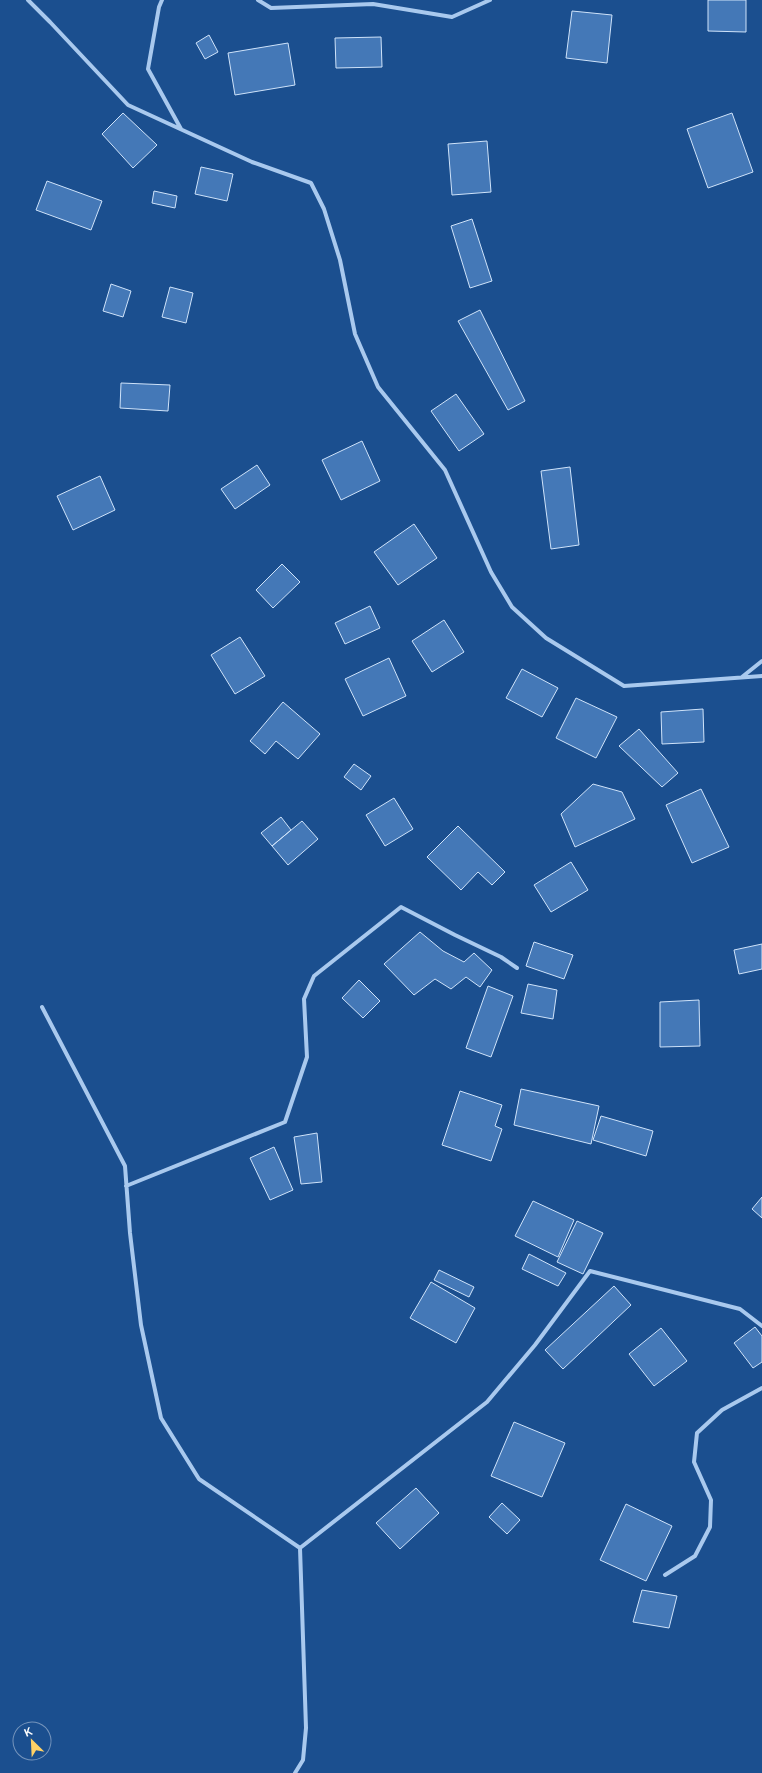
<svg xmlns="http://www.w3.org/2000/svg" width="762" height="1773" font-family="Raleway,sans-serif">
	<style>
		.building { fill: #4478b7; stroke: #cfe3fa }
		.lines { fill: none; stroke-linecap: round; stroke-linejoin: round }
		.minor { stroke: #a9c9ee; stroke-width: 4 }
	</style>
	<rect width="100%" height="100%" fill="#1b4f8f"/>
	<path class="building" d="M708,0H746V32L708,31Z
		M572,11L612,15L607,63L566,58Z
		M209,35L218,52L205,59L196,43Z
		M381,37L382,67L336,68L335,38Z
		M288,43L295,85L235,95L228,53Z
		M123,113L157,145L133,168L102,134Z
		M732,113L753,172L708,188L687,129Z
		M487,141L491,192L452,195L448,144Z
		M201,167L233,174L227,201L195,194Z
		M47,181L102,201L91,230L36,210Z
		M154,191L177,196L175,208L152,203Z
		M472,219L492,281L470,288L451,226Z
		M111,284L131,291L123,317L103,311Z
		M170,287L193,293L186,323L162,317Z
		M480,310L525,401L508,410L458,321Z
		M121,383L170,385L168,411L120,408Z
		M456,394L484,434L459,451L431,411Z
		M362,441L380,481L341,500L322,460Z
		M257,465L270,485L235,509L221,489Z
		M570,467L579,545L551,549L541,471Z
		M100,476L115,510L73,530L57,496Z
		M414,524L437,558L398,585L374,552Z
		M282,564L300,582L273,608L256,590Z
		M370,606L380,628L345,644L335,623Z
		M444,620L464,652L432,672L412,641Z
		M240,637L265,676L235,694L211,655Z
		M389,658L406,696L363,716L345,679Z
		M522,669L558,688L542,717L506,698Z
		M576,698L617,717L596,758L556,738Z
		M283,702L320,734L298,759L276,741L265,754L250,741Z
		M703,709L704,742L662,744L661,712Z
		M639,729L678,773L662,787L619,746Z
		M354,764L371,776L361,790L344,777Z
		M593,784L622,792L635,819L575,847L561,814Z
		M701,789L729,847L692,863L666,805Z
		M394,798L413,829L385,846L366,815Z
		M281,817L291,830L272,846L261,833Z
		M302,821L318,839L288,865L272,846Z
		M458,826L505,872L492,885L478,872L461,890L427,857Z
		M571,862L588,890L551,912L534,885Z
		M420,932L443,951L464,962L474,953L492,970L480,987L466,977L451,989L435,979L414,995L384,964Z
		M534,942L573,955L564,979L526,966Z
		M762,944V969L739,974L734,950Z
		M359,980L380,1001L363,1018L342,998Z
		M528,984L557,990L553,1019L521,1013Z
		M488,986L513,996L491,1057L466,1048Z
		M699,1000L700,1046L660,1047V1002Z
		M521,1089L599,1106L591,1144L514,1125Z
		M460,1091L502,1105L495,1126L502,1129L491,1161L442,1145Z
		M601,1116L653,1131L646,1156L593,1140Z
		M317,1133L322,1182L301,1184L294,1137Z
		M274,1147L293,1190L270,1200L250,1158Z
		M762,1197V1218L752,1209Z
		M533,1201L574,1220L558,1257L515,1236Z
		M577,1221L603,1233L583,1274L557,1262Z
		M529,1254L566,1273L558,1286L522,1269Z
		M439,1270L474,1287L469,1297L434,1280Z
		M431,1282L475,1308L456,1343L410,1318Z
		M614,1286L631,1305L563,1369L545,1350Z
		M755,1327L762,1336V1362L753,1368L734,1343Z
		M661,1328L687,1361L654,1386L629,1354Z
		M514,1422L565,1443L542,1497L491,1476Z
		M416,1488L439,1513L400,1549L376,1523Z
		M502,1503L520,1520L507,1534L489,1517Z
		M626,1504L672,1526L646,1581L600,1560Z
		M642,1590L677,1596L669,1628L633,1622Z"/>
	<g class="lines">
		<path class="minor" d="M28,0L50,22L128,105L252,162L311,183L324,209L340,260L355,334L378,387L445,470L491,572L512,607L546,638L624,686L762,676
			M162,0L159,7L148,69L181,129
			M258,0L271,8L373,4L452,17L490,0
			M742,677L762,661
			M42,1007L125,1166L130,1233L141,1325L161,1418L199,1479L300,1548L306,1728L303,1760L295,1773
			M126,1186L285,1122L307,1057L304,999L314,976L401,907L455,935L501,957L517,968
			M300,1548L487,1402L535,1345L590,1271L740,1309L762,1326
			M665,1575L695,1556L710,1527L711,1500L694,1462L697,1433L722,1410L762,1388"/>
	</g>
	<g transform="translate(32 1741) rotate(336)"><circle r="19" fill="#1b4f8f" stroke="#7695bc"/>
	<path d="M0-3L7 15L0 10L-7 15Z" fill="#ffd166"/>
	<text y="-6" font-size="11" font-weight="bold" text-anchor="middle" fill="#ffffff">K</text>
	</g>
</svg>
